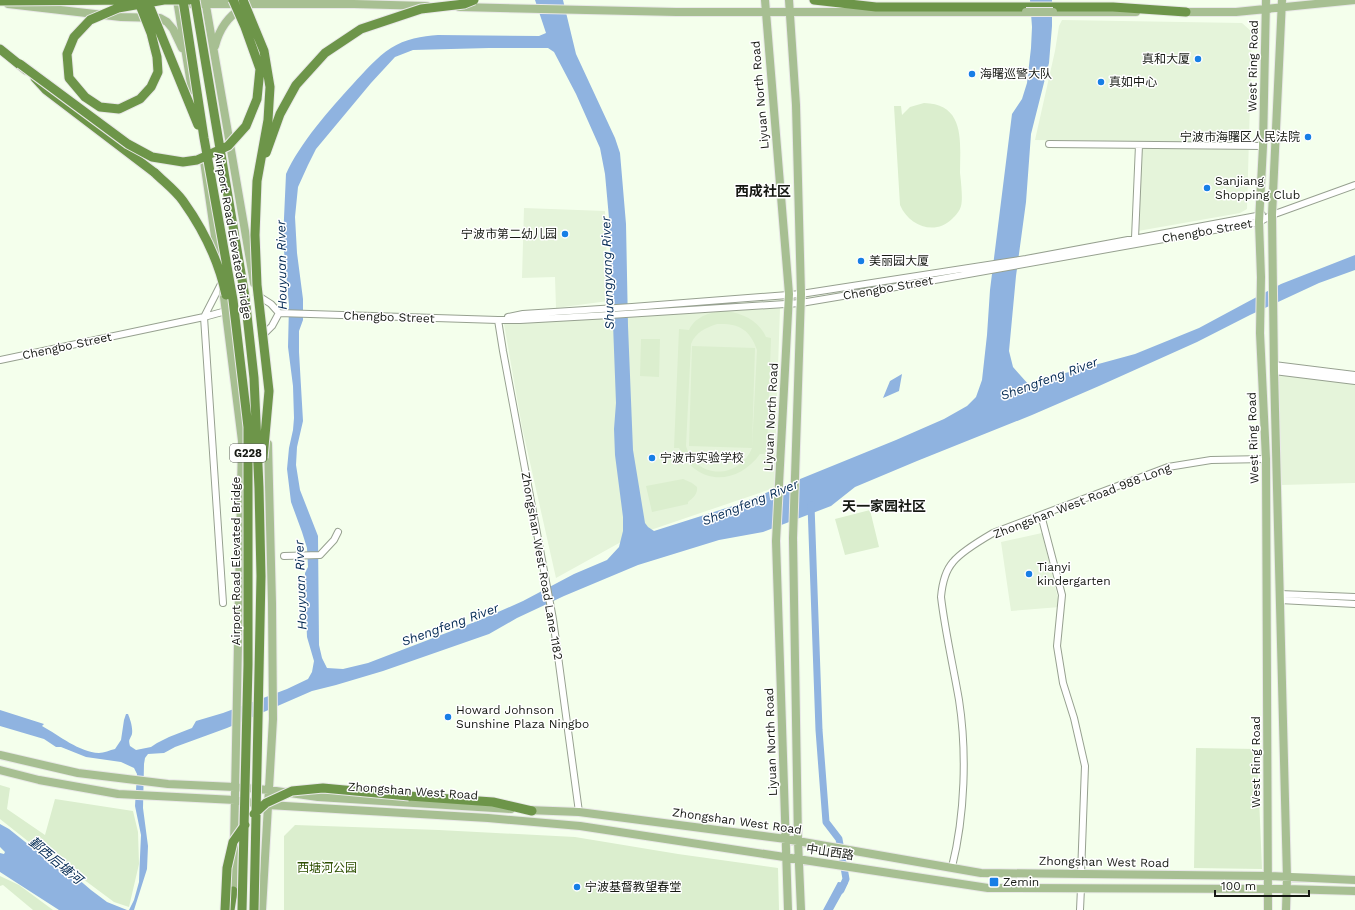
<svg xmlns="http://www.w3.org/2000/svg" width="1355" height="910" font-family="'Work Sans','Noto Sans SC',sans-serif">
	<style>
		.built { fill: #e5f4da }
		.green { fill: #dbeece; fill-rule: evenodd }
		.water { fill: #8fb3e0; fill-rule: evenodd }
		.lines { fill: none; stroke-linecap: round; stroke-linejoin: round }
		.canal { stroke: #8fb3e0; stroke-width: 7 }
		.minor-casing { stroke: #97a190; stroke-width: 8 }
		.major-casing { stroke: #e8e8e7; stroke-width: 10 }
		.highway-casing { stroke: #e8e8e7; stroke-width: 11 }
		.minor { stroke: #fff; stroke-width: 6 }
		.major { stroke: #a7bf92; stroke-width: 8 }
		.highway { stroke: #6d9549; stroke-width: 9 }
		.major-bridge-casing { stroke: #e8e8e7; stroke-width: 10; stroke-linecap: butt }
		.highway-bridge-casing { stroke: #e8e8e7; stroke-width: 11; stroke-linecap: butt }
		.major-bridge { stroke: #a7bf92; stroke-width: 8 }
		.highway-bridge { stroke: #6d9549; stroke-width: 9 }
		.poi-dot { fill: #177ee6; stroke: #fff; stroke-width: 1.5 }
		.labels { text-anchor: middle; stroke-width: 3; stroke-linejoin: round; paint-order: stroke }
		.shield { fill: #fff; stroke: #5c5e5a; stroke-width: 1 }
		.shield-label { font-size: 11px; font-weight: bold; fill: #161913 }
		.poi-label { font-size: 12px; fill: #161913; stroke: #fff; text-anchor: start }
		.street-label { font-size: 12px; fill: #161913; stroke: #fff }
		.park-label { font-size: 12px; fill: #2d4f01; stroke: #fff }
		.water-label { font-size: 13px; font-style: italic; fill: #052b54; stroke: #fff }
		.quarter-label { font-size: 14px; font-weight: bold; fill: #161913; stroke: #fff }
	</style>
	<rect width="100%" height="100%" fill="#f4ffec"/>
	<path class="built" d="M1062,20L1242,23L1252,32L1247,209L1240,213L1138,231L1142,142L1035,140L1055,51L1059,26Z
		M524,208L605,211L608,301L556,308L555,277L522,278Z
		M780,308L774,488L630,537L556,578L522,427L504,324Z
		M1278,375L1355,384V483L1281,485Z
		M1042,533L1060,607L1011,611L1001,542Z"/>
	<path class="green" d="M924,103C966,104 960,143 960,173C961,181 963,199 961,206C960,211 955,216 952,219C935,236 909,226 900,205L894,106H901L902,115L910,107Z
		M727,311C744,314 759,321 766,337L771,338L767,454H760C737,486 696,486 679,448H674L679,329L689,330C696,315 712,312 727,311ZM717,324C738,323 750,329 757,350L752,447L755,348L692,346L689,446L752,448C743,471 714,480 695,462C690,458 688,452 686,446L691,344C696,332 705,328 717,324Z
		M641,339H660L659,377L640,376Z
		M683,479L692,483L697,487C698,494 693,498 688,502V504L652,512L646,486Z
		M870,510L879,547L845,555L835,519Z
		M1196,748L1257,749L1262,869L1194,868Z
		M0,785L10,788L7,809L45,835L55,799L133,811L138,832L139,864L129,907L114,902L79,876L48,857L0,819Z
		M295,825L439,830L575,837L678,854L778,868L779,910H284V836Z
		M0,876L19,885L53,910H33L3,885L0,886Z"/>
	<path class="water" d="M535,0H563L576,54L615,138L620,153L626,224L628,326L633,450L645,523L648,527L654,531L739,504L896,440L944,419L967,406L976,397L982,380L987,335L990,290L1012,114L1022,99L1027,83L1031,48L1032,27L1030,0H1052V26L1049,63L1031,134L1026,202L1016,276L1009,351L1013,367L1029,385L1058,375L1135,354L1199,328L1281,284L1355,255V270L1319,283L1250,315L1197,342L1099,386L1032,415L917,461L855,487L831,506L763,532L719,540L638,565L564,596L517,618L489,634L383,671L336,685L312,691L227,728L175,747L164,753L148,754L145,758L144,764L143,808L148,846L147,869L134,910H129L134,900L139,882L140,857L141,835L135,806L137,774L134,768L121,762L86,757L61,747H56L44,739L0,726V710L44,724L42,726C60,736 79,752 99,753C104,753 110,750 115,749L121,740L124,720L126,714H128C130,719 133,727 132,734C130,740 128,739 130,746L136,750L151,747L157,743L169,737L192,728L196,721L223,713L287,689L308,679L312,672L314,661L307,637L305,588V573L308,567L307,548L302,532L291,502L287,469L289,448L293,430L294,418L293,386L288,347L289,305L283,240L286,174C300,143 330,109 353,84C365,71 377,57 391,48C405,39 422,36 438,35L539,36L546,33ZM489,48H548L554,52L576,94L600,148L605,174L609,218L616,403L614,429L615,455L623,517V531L619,547L607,560L574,574L523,601L480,620L368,663L343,669L327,668L322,658L319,645L318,536L300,490L296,465L297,447L303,421L299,352V331L303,320V299L297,253L295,217L298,187L308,165L316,149L371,83L395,57L413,50Z
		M902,374L899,391L883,398L890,381Z
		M0,824L9,829L44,857L70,872L91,890L107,902L127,910H59L0,872V853L4,854L5,852L0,847Z
		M838,882L848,883L833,910H823Z"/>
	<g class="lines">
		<path class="canal" d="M811,505L819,730L826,822L839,839L846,879L841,890"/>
		<defs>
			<path id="minor" d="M1049,144L1263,146
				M1135,238L1139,145
				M222,282L204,317L223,603
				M257,295L271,304L279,313L498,320H520L610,315L801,303L890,288L1259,222L1272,215L1355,185
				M508,317L523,314L632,307L801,294L1026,259L1262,215
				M498,320L503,351L553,619L579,812
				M262,336L272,326L279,313
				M0,360L204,317L226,311
				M1274,365L1355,375
				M1274,371L1355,381
				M1041,515L1062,595L1057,646L1063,683L1074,718L1085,766L1081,874
				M284,556L320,555L334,540L338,532
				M1280,594L1355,597
				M1280,600L1355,604
				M952,867C965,815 967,752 959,700C953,665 945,631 941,597C942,586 945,571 953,562C961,552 981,540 993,533L1168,467L1211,460L1266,459
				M1080,910L1081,888"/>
			<path id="major" d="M177,0L192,90
				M205,0L254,283
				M765,0L789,294L776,541L788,910
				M789,0L796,105L801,294L793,538L798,841L801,910
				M1266,0L1263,146L1259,222L1261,277L1260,333L1266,459L1268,910
				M1282,0L1272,215L1274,371L1287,878L1286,910
				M8,4L121,17L160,18L167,22L173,29L182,48
				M191,4H354L427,6
				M459,7L676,12H1026
				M1053,12H1136
				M1180,12H1236L1355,0
				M215,46C219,30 227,17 242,8
				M204,161L219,264
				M223,289L242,441L233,896
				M0,755L78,773L168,784L235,787L269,790L318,797L511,809
				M0,770L39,780L118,794L235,800L268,805L488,818L580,826L988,888L1286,889L1355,891
				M527,810L579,812L786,839L981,873L1268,876L1355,880
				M262,910L273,719L272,603L268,444"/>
			<path id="highway" d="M814,0L876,7H1113L1186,12
				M0,49L26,70
				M35,78L46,90L155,173
				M409,796L493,802L532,811
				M230,910L233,891"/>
		</defs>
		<use href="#minor" class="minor-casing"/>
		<use href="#major" class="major-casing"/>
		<use href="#highway" class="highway-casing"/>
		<use href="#minor" class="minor"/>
		<use href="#major" class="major"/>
		<use href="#highway" class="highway"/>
		<defs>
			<path id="major-bridge" d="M1026,12H1053"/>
			<path id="highway-bridge" d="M138,0L151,33L157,57L158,72L151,87L140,99L119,109L100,107L85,97L69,78L67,54L74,37L90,20L118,8L164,0
				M147,0L198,125
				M159,0H189
				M183,0L204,138L233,300L248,427V665L242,910
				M195,0L245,297L254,378L259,488L261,576L254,910
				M243,0L264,51L270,87L268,120L257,181L255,235L257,285L269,391L263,458
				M0,1L139,0
				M20,64L128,144L152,157L183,162L197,160L228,146L246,126L257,99L260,69L245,27L233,0
				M266,153L280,114L296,85L325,53L361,29L421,9L464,4L474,0
				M155,173C164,182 175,190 183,201C203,229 219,262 226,295
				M254,814L266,803L292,791L323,788L409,796
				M225,910L227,868L233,842L245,825"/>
		</defs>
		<use href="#major-bridge" class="major-bridge-casing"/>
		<use href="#highway-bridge" class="highway-bridge-casing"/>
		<use href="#major-bridge" class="major-bridge"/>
		<use href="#highway-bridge" class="highway-bridge"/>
	</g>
	<g class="poi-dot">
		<circle cx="1198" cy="59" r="4"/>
		<circle cx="972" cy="74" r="4"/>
		<circle cx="1101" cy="82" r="4"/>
		<circle cx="1308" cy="137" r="4"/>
		<circle cx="1207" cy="188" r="4"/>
		<circle cx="565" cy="234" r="4"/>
		<circle cx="861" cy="261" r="4"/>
		<circle cx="652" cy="458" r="4"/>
		<circle cx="1029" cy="574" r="4"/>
		<circle cx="448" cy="717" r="4"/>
		<rect x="989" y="877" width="10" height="10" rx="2"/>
		<circle cx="577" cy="887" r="4"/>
	</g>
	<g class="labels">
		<rect class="shield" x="230" y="444" width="36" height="18" rx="3"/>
		<g class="shield-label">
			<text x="248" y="457">G228</text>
		</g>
		<g class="poi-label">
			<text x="1190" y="63" text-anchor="end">真和大厦</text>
			<text x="980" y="78">海曙巡警大队</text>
			<text x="1109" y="86">真如中心</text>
			<text x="1300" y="141" text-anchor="end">宁波市海曙区人民法院</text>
			<text x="1215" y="185">Sanjiang<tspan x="1215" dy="14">Shopping Club</tspan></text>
			<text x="557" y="238" text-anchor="end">宁波市第二幼儿园</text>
			<text x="869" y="265">美丽园大厦</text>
			<text x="660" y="462">宁波市实验学校</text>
			<text x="1037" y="571">Tianyi<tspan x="1037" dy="14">kindergarten</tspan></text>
			<text x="456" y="714">Howard Johnson<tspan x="456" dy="14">Sunshine Plaza Ningbo</tspan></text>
			<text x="1003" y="886">Zemin</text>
			<text x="585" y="891">宁波基督教望春堂</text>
		</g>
		<g class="street-label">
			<text transform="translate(1253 66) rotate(-89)" y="4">West Ring Road</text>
			<text transform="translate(760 95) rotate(-95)" y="4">Liyuan North Road</text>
			<text transform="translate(1207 231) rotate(-10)" y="4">Chengbo Street</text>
			<text transform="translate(233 236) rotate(80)" y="4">Airport Road Elevated Bridge</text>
			<text transform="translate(888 288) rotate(-10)" y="4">Chengbo Street</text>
			<text transform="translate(389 317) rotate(2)" y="4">Chengbo Street</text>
			<text transform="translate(67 346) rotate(-12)" y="4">Chengbo Street</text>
			<text transform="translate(771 417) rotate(-87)" y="4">Liyuan North Road</text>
			<text transform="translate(1253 438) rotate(-92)" y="4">West Ring Road</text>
			<text transform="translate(1082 501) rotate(-21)" y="4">Zhongshan West Road 988 Long</text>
			<text transform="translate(236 561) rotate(-90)" y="4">Airport Road Elevated Bridge</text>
			<text transform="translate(542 566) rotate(80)" y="4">Zhongshan West Road Lane 1182</text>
			<text transform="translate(771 742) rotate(-92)" y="4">Liyuan North Road</text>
			<text transform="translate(1256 762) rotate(-90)" y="4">West Ring Road</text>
			<text transform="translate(413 791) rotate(4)" y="4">Zhongshan West Road</text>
			<text transform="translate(737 821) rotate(8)" y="4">Zhongshan West Road</text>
			<text transform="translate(830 852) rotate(8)" y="4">中山西路</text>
			<text transform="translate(1104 862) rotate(1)" y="4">Zhongshan West Road</text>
		</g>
		<g class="park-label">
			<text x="327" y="872">西塘河公园</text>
		</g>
		<g class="water-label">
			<text transform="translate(281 265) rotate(-91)" y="5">Houyuan River</text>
			<text transform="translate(607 273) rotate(-92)" y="5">Shuangyang River</text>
			<text transform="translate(1049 378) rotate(-20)" y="5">Shengfeng River</text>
			<text transform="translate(750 502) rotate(-22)" y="5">Shengfeng River</text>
			<text transform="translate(300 585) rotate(-92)" y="5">Houyuan River</text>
			<text transform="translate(450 624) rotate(-20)" y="5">Shengfeng River</text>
			<text transform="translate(56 860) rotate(40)" y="5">鄞西后塘河</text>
		</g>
		<g class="quarter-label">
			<text x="763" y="196">西成社区</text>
			<text x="884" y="511">天一家园社区</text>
		</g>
	</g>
	<path d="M1215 890v6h94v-6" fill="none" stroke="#161913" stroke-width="2"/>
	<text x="1221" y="890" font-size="12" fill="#161913" stroke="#ffffff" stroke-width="3" paint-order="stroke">100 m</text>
</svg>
